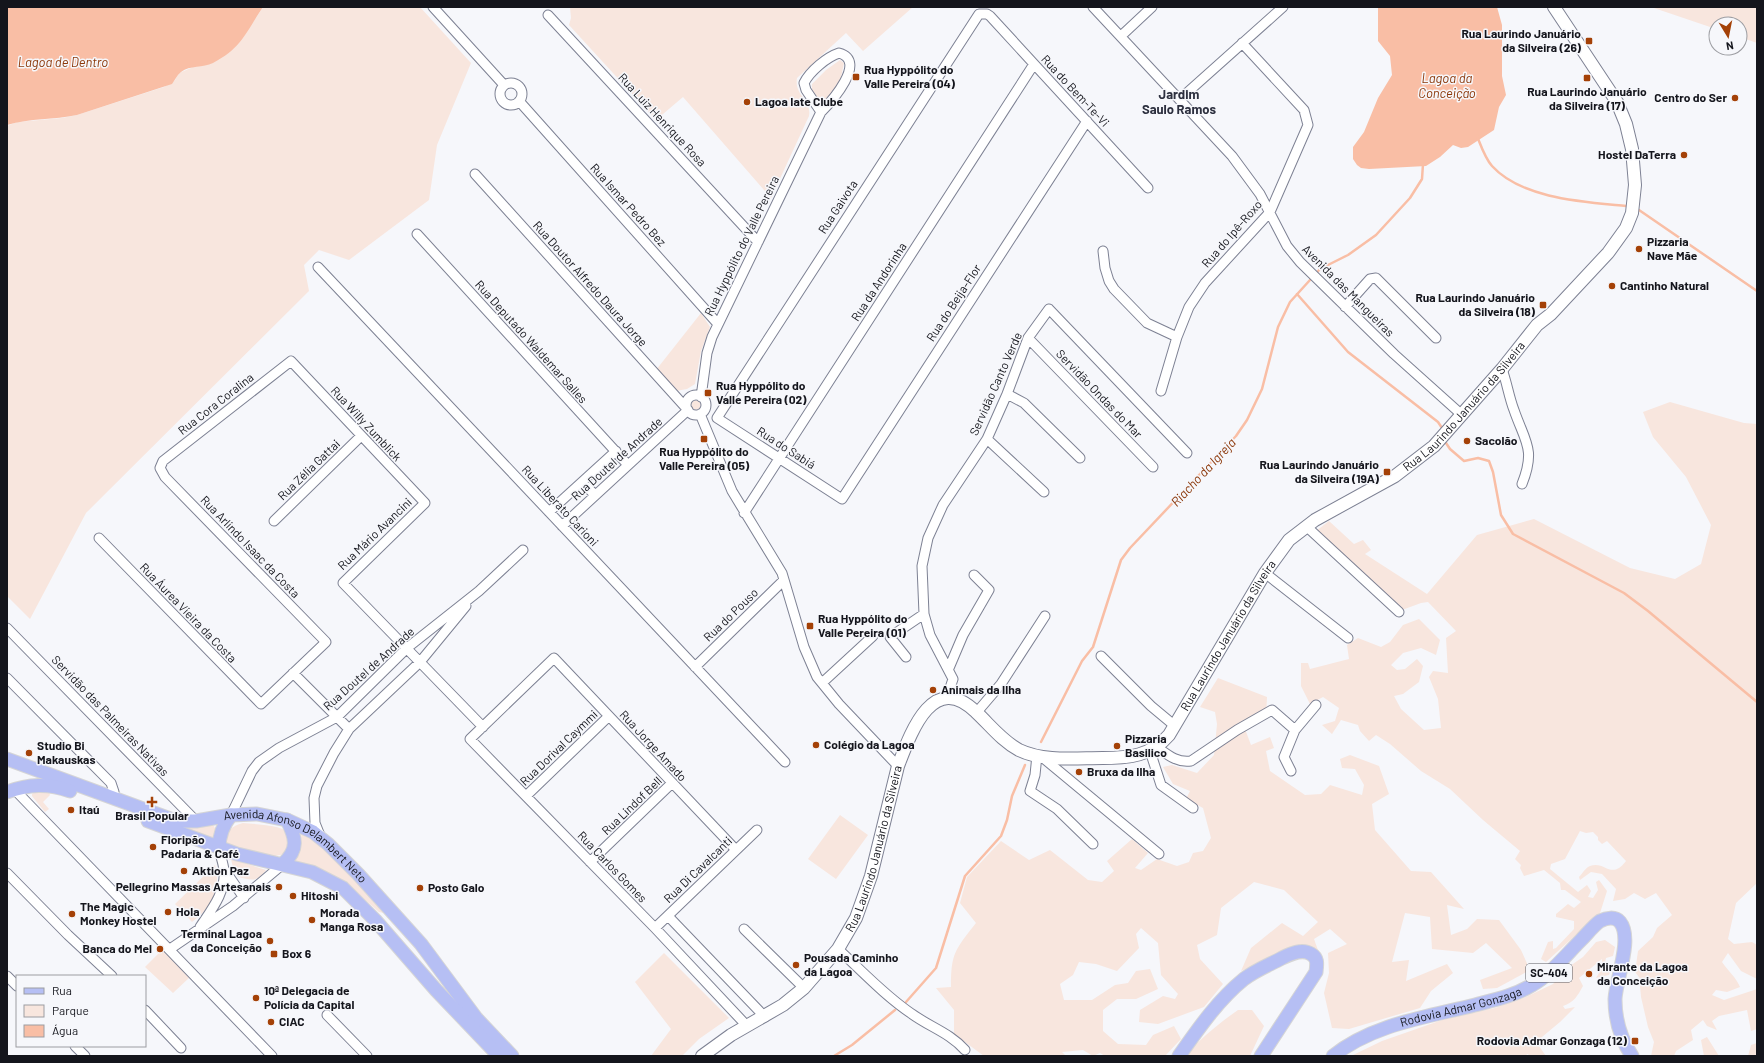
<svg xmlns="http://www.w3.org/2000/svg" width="1764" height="1063" font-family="Barlow,sans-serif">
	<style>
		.green { fill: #f8e6de }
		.water { fill: #f9bea5 }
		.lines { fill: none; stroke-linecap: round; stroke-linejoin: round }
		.stream { stroke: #f9bea5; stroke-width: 2.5 }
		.minor-casing { stroke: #7d8193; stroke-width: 11 }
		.secondary-casing { stroke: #7d8193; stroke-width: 14 }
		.primary-casing { stroke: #d5d5d6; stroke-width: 15 }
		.minor { stroke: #fff; stroke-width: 9 }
		.secondary { stroke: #fff; stroke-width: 12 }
		.primary { stroke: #b6bff4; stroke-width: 13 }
		.poi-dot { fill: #a44107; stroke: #f6f7fb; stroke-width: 1.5 }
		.labels { text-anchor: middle; stroke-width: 3; stroke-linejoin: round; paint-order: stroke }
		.shield { fill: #f6f7fb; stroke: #58595f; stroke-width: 1 }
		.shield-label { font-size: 11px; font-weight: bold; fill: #14151c }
		.poi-label { font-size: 12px; font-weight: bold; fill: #14151c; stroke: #f6f7fb; text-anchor: start }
		.street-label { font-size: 12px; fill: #14151c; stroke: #f6f7fb }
		.water-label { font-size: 13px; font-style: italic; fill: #8c380a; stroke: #f6f7fb }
		.neighbourhood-label { font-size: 13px; font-weight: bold; fill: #2d303f; stroke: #f6f7fb }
	</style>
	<rect width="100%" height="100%" fill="#f6f7fb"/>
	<path class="green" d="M263,7H420L471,63L437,145L429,200L349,260L319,250L304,265L309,291L86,513L30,619L7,596V126L17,122L62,118L77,115L164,87L175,80L179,73L191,68L256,18Z
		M570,7H913L863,51L846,33L797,78C794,96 812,99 809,116L771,198L683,97L656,120L569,25L571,18Z
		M1651,7H1757V43L1740,37V24H1716V29Z
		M840,60L844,63L840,82L825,102H823C815,99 811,92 812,84L826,70Z
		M701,313L710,327L701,351L695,384L687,389L676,391L656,370Z
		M691.5 405a4.5 4.5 0 1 1 9 0a4.5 4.5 0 1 1-9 0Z
		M1670,402L1744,423L1757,424V883L1736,903L1728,939L1734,944L1752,942L1757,945V979L1741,971L1728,953L1722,962C1728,971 1736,977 1740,987L1727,992L1716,990L1712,995L1724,1000L1757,989V1029L1751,1031L1747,1010L1719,1016L1712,1021L1717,1030L1707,1026L1703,1020L1691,1030L1693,1040L1676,1051L1674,1056H1651L1654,1042L1648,1027L1641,997L1640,986L1642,981L1635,972L1638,951L1653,937L1657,928L1672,915L1656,893L1645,899L1634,893L1625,899L1613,901L1616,889L1602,874L1591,872L1580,880L1579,877C1582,874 1586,867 1590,866C1605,860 1611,881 1626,861L1607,841L1602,844L1598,840V837L1593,832L1586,833L1580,831L1565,859L1551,864L1550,869L1578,892L1587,885L1591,891L1588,897L1593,898L1598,890L1596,882L1599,880L1607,891L1600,913L1546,962L1541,959L1548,942L1553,941V949L1556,948L1574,929V921L1556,917V914L1568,904L1574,908L1581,902L1565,890H1561L1560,883L1544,870L1524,876L1520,868L1521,865L1515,859L1520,851L1483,820L1450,789L1421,771L1390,744L1376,735L1369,741L1360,731L1358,725L1341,720L1332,734L1322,725L1335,721L1339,708L1323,697L1310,704L1301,686V663H1308L1310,669L1349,659L1347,645L1358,638L1381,647L1390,642L1403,625L1419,619L1440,640L1436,655L1421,648L1403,653L1391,665L1397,670L1405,669L1417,659L1423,666L1419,682L1403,694L1394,696L1401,709L1424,730L1441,728L1438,699L1429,677L1433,671L1448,673L1446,638L1456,631L1428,602L1421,603L1402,610L1316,531L1329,521L1354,544L1363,540L1371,550L1365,554L1427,594L1477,535L1534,519L1630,568L1675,579L1701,564L1711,525L1686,477L1653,437L1643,412Z
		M1218,678L1267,697L1266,717L1245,729L1251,745L1270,737L1274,748L1266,751L1270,771L1305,795L1321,794L1330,785L1362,795L1364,785L1355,769L1342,768L1340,759L1350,755L1379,766L1389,794L1372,804L1375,830L1411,871L1431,872L1464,909L1447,905L1451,935L1467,929L1477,919L1499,920L1521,950L1530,970L1497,988L1483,989L1480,980L1512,968L1486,943L1473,953L1432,949L1430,917L1405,913L1392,962L1409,960L1406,981L1447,964L1453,973L1431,991L1420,1008L1349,1029L1332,1028L1324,993L1329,973L1328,953L1347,944L1330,929L1314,939L1319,953L1306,945L1292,948L1241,971L1251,948L1282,923L1303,936L1318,922L1284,890L1254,882L1221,908L1217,935L1197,945L1200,959L1223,984L1204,1007L1158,1024L1139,1022L1140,1010L1163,996L1175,999L1178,994L1161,975L1158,943L1141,928L1136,934L1139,948L1117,971L1096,964L1079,962L1073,975L1060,984L1064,1000H1092L1115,985L1128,983L1136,971L1150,969L1158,989L1136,999H1117L1103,1010V1031L1118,1044L1146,1045L1153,1035L1174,1026L1181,1039L1165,1056H1105L1100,1053L1093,1056L1083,1050L1062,1052L1066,1056H984L954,1034V1010L936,988L951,987C951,953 955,950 976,923L960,903L967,877L1001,841L1029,860L1050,850L1088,880L1102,882L1114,871L1107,861L1132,839L1148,853L1135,868L1141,870L1157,859L1177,866L1189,862L1193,853L1203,851L1211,838L1203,808L1186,799L1190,791L1173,784L1163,767L1172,765L1197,773L1214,755L1217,724L1215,712L1200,707Z
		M48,790L50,795L43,802L49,809L45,812L32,796V794L37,791Z
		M840,815L868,835L836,879L808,859Z
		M243,823C252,824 282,825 287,832C289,834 290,838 291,841C289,845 287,852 283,854C267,861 240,848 225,843C227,831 231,826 243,823Z
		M211,825L214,826L216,831L214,842L175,827L196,828Z
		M301,834C334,848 360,886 384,913L379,912C354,889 329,870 296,861L295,858C300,850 302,844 301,834Z
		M231,859L266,870C256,883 252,880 238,877L234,872Z
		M215,865C221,890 212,907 192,922L175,904Z
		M1605,940L1615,947L1613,956L1606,958L1604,967L1613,965L1609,975L1596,978L1602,968V959L1579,978L1583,986C1577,997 1574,1002 1563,1006L1565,1009L1575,1007L1560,1022L1536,1042L1546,1056H1529L1528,1054L1524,1056H1351L1382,1041L1442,1020L1495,1008L1526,997L1553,984L1567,968L1583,957L1596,942Z
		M162,950L190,977L173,993L145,967Z
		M664,953L729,1018L699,1039L682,1056H651L671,1029L635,982Z
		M1238,1010H1252L1264,1026L1250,1056H1185C1201,1038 1218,1024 1238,1010Z
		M1707,1037L1719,1056H1704L1701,1040Z
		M1757,1043V1056H1748L1751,1045Z"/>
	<path class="water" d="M7,7H263C246,32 242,48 213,63C203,68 190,65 181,72C177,75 175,80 172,84L77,115C54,120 30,118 7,125Z
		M1378,7H1497L1502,25V76L1506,95L1499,107L1494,130L1468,147L1461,148L1453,145L1440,157L1426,166L1369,169L1361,168L1357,165L1353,159V147L1364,132L1378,98L1392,75L1390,56L1378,41Z"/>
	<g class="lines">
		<path class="stream" d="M1477,136C1481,146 1485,158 1492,166C1522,199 1585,202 1626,206
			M1639,210L1757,291
			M1297,294L1348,352L1438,422L1442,428
			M1446,443L1450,449L1464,461L1478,458L1489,461L1493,472L1501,515L1513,534L1624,593L1648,611L1757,702
			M1041,742L1082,661L1093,647L1121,560L1130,548L1236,436L1247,420L1262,389L1278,327L1290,302L1320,269L1348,255L1376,235L1410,198L1422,179L1423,164
			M906,1002L936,968L965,876L1001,836L1007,820L1012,796L1025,765
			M834,1056L852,1045L895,1010"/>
		<defs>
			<path id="minor" d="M433,7L504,85
				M1093,7L1232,156L1260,194L1287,246L1300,262L1394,354L1462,415
				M548,15L758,242
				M1121,36L1152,7
				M500 94a11 11 0 1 1 22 0a11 11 0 1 1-22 0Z
				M1180,99L1283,7
				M519,101L718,324
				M1087,121L842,499L717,418L979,14H987L990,16L1148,188
				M475,174L688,410L562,526
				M417,234L628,465
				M1103,251L1105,268L1109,281L1114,289L1147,323L1177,337
				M318,267L785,762
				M1345,307L1370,279L1376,278L1436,338
				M1028,338L1153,467
				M1502,369C1507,383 1509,397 1514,410C1525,442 1536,449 1522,484
				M1161,391L1177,337L1189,307L1205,283L1270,212L1308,125L1304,110L1242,43
				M1007,394L1024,403L1080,458
				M686 405a10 10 0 1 1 20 0a10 10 0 1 1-20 0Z
				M701,397L707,353L712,337L821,112C831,102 868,61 839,53C827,57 810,71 804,83L806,90L821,112
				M700,414L732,491L782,573L804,647L817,677L839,704L898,766
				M987,439L1044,492
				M582,482L595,495
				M549,512L616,451
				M744,513L1034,64
				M274,521L361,436
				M1306,526L1399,612
				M99,538L261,704L326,642L165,477L160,468L163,461L291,361L425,503L343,583L483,727
				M1265,573L1348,638
				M7,628L196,821
				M1101,656L1151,706L1175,726
				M906,657L890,637L924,614
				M695,667L784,580
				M949,668L963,635L989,590L974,575
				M293,673L349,729
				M7,678L111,783L114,792V798
				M822,683L873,636
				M947,697L953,679L930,635L924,614L922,566L928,538L943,505L987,439L1007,394L1028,338L1049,309L1187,453
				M977,712L1001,684L1045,616
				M1295,730L1316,705
				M1157,747C1168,755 1177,763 1191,761L1237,730L1272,710L1295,730L1284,757L1291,771
				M1150,751L1161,785L1193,808
				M1037,755L1035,775L1030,791L1057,809L1093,844
				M1042,757L1159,854
				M14,789L272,1056
				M526,796L609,716
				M231,815L252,771L259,762L279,748L337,717L407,648L479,591L523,550
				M321,838L315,823L314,798L317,786L334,753L349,729L420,662L466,606
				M736,850L554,658L470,739L655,928L747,1026
				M590,862L672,783
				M224,869L244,898
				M7,873L68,935L112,976
				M668,916L765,1017
				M200,927C212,909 226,892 224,870C223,862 220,855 219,848
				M655,928L757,830
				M744,929L804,988
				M170,949L233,906L283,864
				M838,949C862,971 885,996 912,1014C930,1027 950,1033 965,1050
				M7,976L17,986
				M145,1010L181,1048
				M327,1015L367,1056
				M75,1046L85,1056"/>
			<g id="secondary">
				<path id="s1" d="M702,1056L731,1035L783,1005L804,988L838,949L856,918L871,876L898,766C911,732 933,670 976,712C990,725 1002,741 1019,750C1044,762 1076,758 1103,758C1129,758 1151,756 1169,735L1265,573L1289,540L1315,520L1395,476L1434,446L1502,369L1537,325L1551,314L1608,253L1626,228L1632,213L1635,185L1632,149L1626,124L1617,102L1554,7"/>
			</g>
			<g id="primary">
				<path id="s2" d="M7,759L176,821H196L231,815L257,814L287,820L313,832L328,844L358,874L421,944L476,1018L512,1056"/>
				<path d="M7,792C29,784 48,783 70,791"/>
				<path d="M148,821L237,854L312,872L343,888L375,920L436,990L499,1056"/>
				<path d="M219,848C219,835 223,825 231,815"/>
				<path d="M283,864C299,849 296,838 287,820"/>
				<path d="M1179,1056C1198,1029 1218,1000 1244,979C1256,970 1269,965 1282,958C1290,954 1302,948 1311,954C1318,958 1317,964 1316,972L1261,1056"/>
				<path id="s3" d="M1333,1056C1373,1024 1427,1017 1475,1005C1494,1000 1514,996 1532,985C1551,974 1565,956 1581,940C1587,934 1593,926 1600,921C1606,918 1615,916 1620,922C1633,938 1616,979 1615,999C1615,1021 1620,1038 1632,1056"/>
			</g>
		</defs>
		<use href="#minor" class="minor-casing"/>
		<use href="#secondary" class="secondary-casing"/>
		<use href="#primary" class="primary-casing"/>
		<use href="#minor" class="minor"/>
		<use href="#secondary" class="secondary"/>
		<use href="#primary" class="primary"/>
	</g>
	<g class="poi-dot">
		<rect x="1585" y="37" width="8" height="8" rx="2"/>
		<rect x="852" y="73" width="8" height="8" rx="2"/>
		<rect x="1583" y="74" width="8" height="8" rx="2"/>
		<circle cx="1735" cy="98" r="4"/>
		<circle cx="747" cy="102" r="4"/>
		<circle cx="1684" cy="155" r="4"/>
		<circle cx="1639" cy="249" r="4"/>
		<circle cx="1612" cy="286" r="4"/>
		<rect x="1539" y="301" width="8" height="8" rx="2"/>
		<rect x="704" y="389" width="8" height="8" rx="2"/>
		<rect x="700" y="435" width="8" height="8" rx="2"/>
		<circle cx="1467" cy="441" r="4"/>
		<rect x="1383" y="468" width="8" height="8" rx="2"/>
		<rect x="806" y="622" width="8" height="8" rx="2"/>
		<circle cx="933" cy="690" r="4"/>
		<circle cx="816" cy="745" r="4"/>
		<circle cx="1117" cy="746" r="4"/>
		<circle cx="29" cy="753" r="4"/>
		<circle cx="1079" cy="772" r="4"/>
		<path d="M150 796h4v4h4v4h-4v4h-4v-4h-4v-4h4z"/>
		<circle cx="71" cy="810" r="4"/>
		<circle cx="153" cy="847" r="4"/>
		<circle cx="184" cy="871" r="4"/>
		<circle cx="279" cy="887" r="4"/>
		<circle cx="420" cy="888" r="4"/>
		<circle cx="293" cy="896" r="4"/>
		<circle cx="168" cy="912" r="4"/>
		<circle cx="72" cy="914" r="4"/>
		<circle cx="312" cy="920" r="4"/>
		<circle cx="270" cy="941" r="4"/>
		<circle cx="160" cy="949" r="4"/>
		<rect x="270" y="950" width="8" height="8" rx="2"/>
		<circle cx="796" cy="965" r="4"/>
		<circle cx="1589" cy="974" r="4"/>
		<circle cx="256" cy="998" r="4"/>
		<circle cx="271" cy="1022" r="4"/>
		<rect x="1631" y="1037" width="8" height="8" rx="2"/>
	</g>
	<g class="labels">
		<rect class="shield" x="1526" y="964" width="46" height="18" rx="3"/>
		<g class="shield-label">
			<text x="1549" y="977">SC-404</text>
		</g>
		<g class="poi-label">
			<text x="1581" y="38" text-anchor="end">Rua Laurindo Januário<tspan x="1581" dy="14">da Silveira (26)</tspan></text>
			<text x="864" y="74">Rua Hyppólito do<tspan x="864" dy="14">Valle Pereira (04)</tspan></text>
			<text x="1587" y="96" text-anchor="middle">Rua Laurindo Januário<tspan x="1587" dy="14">da Silveira (17)</tspan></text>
			<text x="1727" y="102" text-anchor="end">Centro do Ser</text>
			<text x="755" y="106">Lagoa Iate Clube</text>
			<text x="1676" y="159" text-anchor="end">Hostel DaTerra</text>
			<text x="1647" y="246">Pizzaria<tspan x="1647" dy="14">Nave Mãe</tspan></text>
			<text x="1620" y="290">Cantinho Natural</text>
			<text x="1535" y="302" text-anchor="end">Rua Laurindo Januário<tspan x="1535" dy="14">da Silveira (18)</tspan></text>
			<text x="716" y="390">Rua Hyppólito do<tspan x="716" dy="14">Valle Pereira (02)</tspan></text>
			<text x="1475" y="445">Sacolão</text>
			<text x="704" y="456" text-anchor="middle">Rua Hyppólito do<tspan x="704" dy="14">Valle Pereira (05)</tspan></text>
			<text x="1379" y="469" text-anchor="end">Rua Laurindo Januário<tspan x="1379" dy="14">da Silveira (19A)</tspan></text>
			<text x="818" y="623">Rua Hyppólito do<tspan x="818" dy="14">Valle Pereira (01)</tspan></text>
			<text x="941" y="694">Animais da Ilha</text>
			<text x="1125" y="743">Pizzaria<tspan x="1125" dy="14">Basilico</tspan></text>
			<text x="824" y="749">Colégio da Lagoa</text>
			<text x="37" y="750">Studio Bi<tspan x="37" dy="14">Makauskas</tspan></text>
			<text x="1087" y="776">Bruxa da Ilha</text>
			<text x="79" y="814">Itaú</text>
			<text x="152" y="820" text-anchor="middle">Brasil Popular</text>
			<text x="161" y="844">Floripão<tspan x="161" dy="14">Padaria &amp; Café</tspan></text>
			<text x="192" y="875">Aktion Paz</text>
			<text x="271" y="891" text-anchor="end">Pellegrino Massas Artesanais</text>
			<text x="428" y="892">Posto Galo</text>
			<text x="301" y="900">Hitoshi</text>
			<text x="80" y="911">The Magic<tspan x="80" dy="14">Monkey Hostel</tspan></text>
			<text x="176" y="916">Hola</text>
			<text x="320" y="917">Morada<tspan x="320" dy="14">Manga Rosa</tspan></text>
			<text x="262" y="938" text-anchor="end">Terminal Lagoa<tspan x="262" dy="14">da Conceição</tspan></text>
			<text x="152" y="953" text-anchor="end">Banca do Mel</text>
			<text x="282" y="958">Box 6</text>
			<text x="804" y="962">Pousada Caminho<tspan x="804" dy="14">da Lagoa</tspan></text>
			<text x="1597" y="971">Mirante da Lagoa<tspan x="1597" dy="14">da Conceição</tspan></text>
			<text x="264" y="995">10ª Delegacia de<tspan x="264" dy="14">Polícia da Capital</tspan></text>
			<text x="279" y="1026">CIAC</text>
			<text x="1627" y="1045" text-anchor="end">Rodovia Admar Gonzaga (12)</text>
		</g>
		<g class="street-label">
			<text transform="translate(1075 91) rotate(47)" y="4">Rua do Bem-Te-Vi</text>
			<text transform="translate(662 120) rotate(47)" y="4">Rua Luiz Henrique Rosa</text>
			<text transform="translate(628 205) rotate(48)" y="4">Rua Ismar Pedro Bez</text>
			<text transform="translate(838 207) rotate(-57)" y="4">Rua Gaivota</text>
			<text transform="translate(1232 234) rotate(-49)" y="4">Rua do Ipê-Roxo</text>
			<text transform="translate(742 246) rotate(-64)" y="4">Rua Hyppólito do Valle Pereira</text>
			<text transform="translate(879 282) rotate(-57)" y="4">Rua da Andorinha</text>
			<text transform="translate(590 284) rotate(48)" y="4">Rua Doutor Alfredo Daura Jorge</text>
			<text transform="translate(1348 291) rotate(45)" y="4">Avenida das Mangueiras</text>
			<text transform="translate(954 303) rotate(-57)" y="4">Rua do Beija-Flor</text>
			<text transform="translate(531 342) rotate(48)" y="4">Rua Deputado Waldemar Salles</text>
			<text transform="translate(996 384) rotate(-66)" y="4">Servidão Canto Verde</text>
			<text transform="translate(1099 394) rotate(46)" y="4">Servidão Ondas do Mar</text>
			<text transform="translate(216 404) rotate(-38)" y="4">Rua Cora Coralina</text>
			<text dy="4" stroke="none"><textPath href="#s1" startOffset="1156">Rua Laurindo Januário da Silveira</textPath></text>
			<text transform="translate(366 424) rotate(47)" y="4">Rua Willy Zumblick</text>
			<text transform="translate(786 448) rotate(33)" y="4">Rua do Sabiá</text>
			<text transform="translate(617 459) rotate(-42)" y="4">Rua Doutel de Andrade</text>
			<text transform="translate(309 470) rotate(-44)" y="4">Rua Zélia Gattai</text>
			<text transform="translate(560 506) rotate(47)" y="4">Rua Liberato Carioni</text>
			<text transform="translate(375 534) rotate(-44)" y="4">Rua Mário Avancini</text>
			<text transform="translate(250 547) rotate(46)" y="4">Rua Arlindo Isaac da Costa</text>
			<text transform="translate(188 613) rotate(46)" y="4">Rua Áurea Vieira da Costa</text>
			<text transform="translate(731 615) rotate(-44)" y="4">Rua do Pouso</text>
			<text dy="4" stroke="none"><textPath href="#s1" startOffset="820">Rua Laurindo Januário da Silveira</textPath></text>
			<text transform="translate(369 669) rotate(-42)" y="4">Rua Doutel de Andrade</text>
			<text transform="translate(110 716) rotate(46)" y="4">Servidão das Palmeiras Nativas</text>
			<text transform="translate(653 746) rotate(47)" y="4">Rua Jorge Amado</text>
			<text transform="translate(559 748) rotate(-44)" y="4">Rua Dorival Caymmi</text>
			<text transform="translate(632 806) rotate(-44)" y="4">Rua Lindof Bell</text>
			<text dy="4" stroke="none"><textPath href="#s1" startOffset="282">Rua Laurindo Januário da Silveira</textPath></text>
			<text dy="4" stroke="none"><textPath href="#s2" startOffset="310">Avenida Afonso Delambert Neto</textPath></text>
			<text transform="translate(612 867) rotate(46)" y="4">Rua Carlos Gomes</text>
			<text transform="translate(698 870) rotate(-44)" y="4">Rua Di Cavalcanti</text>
			<text dy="4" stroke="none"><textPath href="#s3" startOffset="138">Rodovia Admar Gonzaga</textPath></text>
		</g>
		<g class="water-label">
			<text x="63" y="67">Lagoa de Dentro</text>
			<text x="1447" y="83">Lagoa da<tspan x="1447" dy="15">Conceição</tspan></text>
			<text transform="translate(1203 472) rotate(-47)" y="5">Riacho da Igreja</text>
		</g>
		<g class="neighbourhood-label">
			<text x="1179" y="99">Jardim<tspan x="1179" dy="15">Saulo Ramos</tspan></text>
		</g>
	</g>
	<rect width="1764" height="1063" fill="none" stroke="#14151c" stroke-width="16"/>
	<rect x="16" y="975" width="130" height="72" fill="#f6f7fb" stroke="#9c9da2"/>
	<rect x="24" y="988" width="20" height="6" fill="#b6bff4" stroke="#9c9da2"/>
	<text x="52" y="995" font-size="12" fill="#14151c">Rua</text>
	<rect x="24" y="1005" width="20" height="12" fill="#f8e6de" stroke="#9c9da2"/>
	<text x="52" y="1015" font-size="12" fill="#14151c">Parque</text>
	<rect x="24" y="1025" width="20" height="12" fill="#f9bea5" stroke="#9c9da2"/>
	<text x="52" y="1035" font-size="12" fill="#14151c">Água</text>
	<g transform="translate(1728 36) rotate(170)"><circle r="19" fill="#f6f7fb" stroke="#9c9da2"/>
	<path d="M0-3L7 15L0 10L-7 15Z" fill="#a44107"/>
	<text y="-6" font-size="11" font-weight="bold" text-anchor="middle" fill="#14151c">N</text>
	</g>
</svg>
